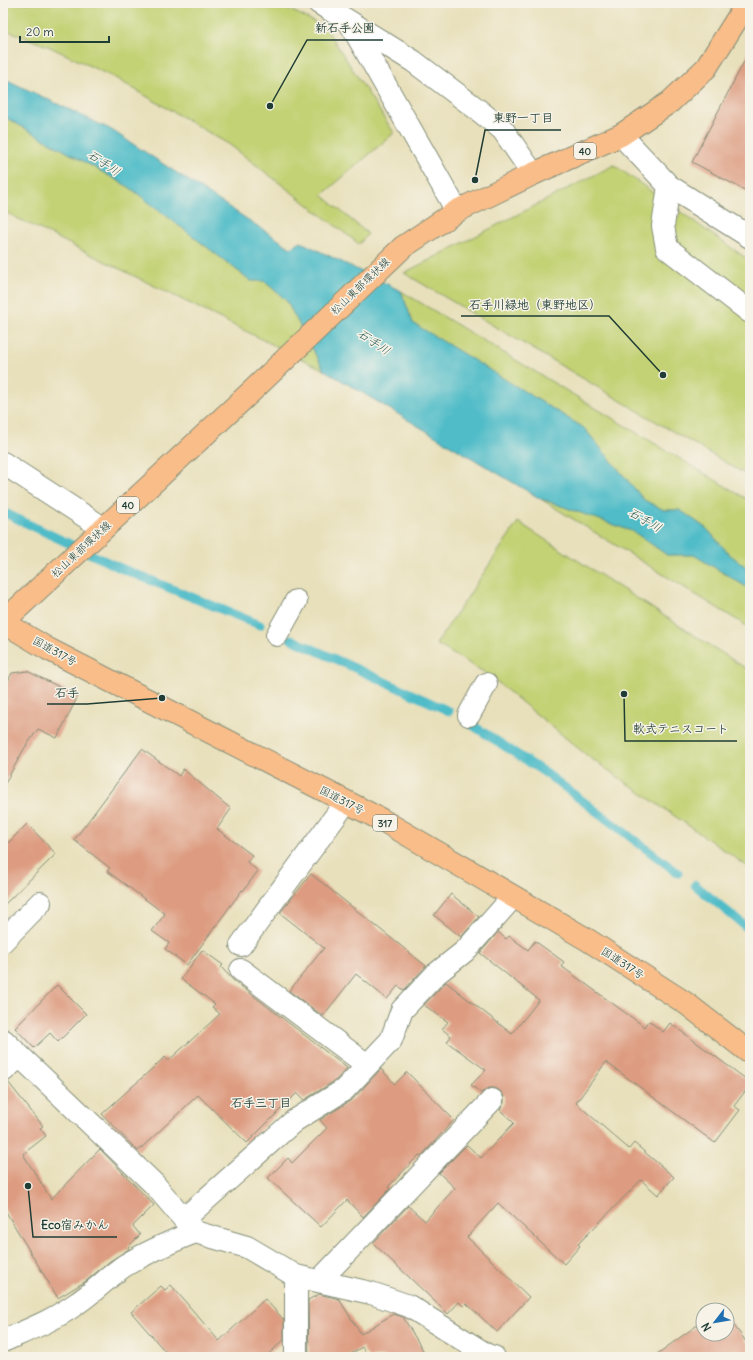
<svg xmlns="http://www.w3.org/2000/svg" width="753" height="1360" font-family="Delius,'Klee One',sans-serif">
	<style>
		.green { fill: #c3d275; stroke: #718854 }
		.water { fill: #4fbcc8; stroke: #377c7e }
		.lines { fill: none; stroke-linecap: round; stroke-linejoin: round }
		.stream { stroke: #4fbcc8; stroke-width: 9 }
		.building { fill: #dd9c81 }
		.minor-casing { stroke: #848e78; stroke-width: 24 }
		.primary-casing { stroke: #848e78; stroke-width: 24 }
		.trunk-casing { stroke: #848e78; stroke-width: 24 }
		.minor { stroke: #fff; stroke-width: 22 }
		.primary { stroke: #f9bd89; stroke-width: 22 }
		.trunk { stroke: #f9bd89; stroke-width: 22 }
		.labels { text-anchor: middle; stroke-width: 3; stroke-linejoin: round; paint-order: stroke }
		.shield { fill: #f7f3e8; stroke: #60746a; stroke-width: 1 }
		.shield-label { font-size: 10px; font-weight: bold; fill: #1f3d34 }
		.street-label { font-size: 11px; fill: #1f3d34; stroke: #f7f3e8 }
		.water-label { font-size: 12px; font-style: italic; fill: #2b5d59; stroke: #f7f3e8 }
		.neighbourhood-label { font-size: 12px; font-weight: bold; fill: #1f3d34; stroke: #f7f3e8 }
		.leader { fill: none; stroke: #1f3d34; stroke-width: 1.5 }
		.callout-dot { fill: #1f3d34; stroke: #f7f3e8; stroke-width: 1.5 }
		.callout-label { font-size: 12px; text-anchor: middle; font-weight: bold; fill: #1f3d34; stroke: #f7f3e8; stroke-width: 3; stroke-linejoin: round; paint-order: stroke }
	</style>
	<rect width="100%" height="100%" fill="#f7f3e8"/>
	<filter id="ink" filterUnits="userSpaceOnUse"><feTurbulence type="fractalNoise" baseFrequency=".025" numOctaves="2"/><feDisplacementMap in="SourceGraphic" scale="8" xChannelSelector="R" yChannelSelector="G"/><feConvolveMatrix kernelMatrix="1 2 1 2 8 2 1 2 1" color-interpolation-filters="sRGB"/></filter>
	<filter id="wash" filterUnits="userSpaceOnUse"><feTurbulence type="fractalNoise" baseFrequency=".012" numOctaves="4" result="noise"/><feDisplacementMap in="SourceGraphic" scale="16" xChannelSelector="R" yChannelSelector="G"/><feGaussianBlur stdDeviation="0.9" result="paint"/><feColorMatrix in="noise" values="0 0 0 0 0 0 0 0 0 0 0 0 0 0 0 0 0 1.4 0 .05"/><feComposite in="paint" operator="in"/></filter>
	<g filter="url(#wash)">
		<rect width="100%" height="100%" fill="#e8e0bb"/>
		<path class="green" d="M3,3H276L325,27L394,133L322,195L368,234L359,244L230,145L117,79L50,47L3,29Z
			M3,116L129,187L251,281H264L286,300L324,370L3,211Z
			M614,165L750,261V477L404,273Z
			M401,291L750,501V570L729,554L707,529L680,510H664L644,500L584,428L413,323Z
			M539,498L634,532L667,555H694L750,589V628Z
			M518,522L750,671V868L589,757L487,674L436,644Z"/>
		<path class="water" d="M3,78L110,129L291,248L301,242L401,291L413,323L584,428L644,500L664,510H680L707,529L729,554L750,570V589L694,555H667L634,532L539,498L324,370L286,300L264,281H251L129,187L3,116Z"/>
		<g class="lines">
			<path class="stream" d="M3,512L118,567L260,625
				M291,639L449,711
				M466,721L547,774L678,873
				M695,885L750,930"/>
		</g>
		<g id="blocks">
			<path class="building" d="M750,50V193L692,162Z
				M27,671L78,696L57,738L38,729L24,749L3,787V691L12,673Z
				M142,749L179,776L183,769L231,809L217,829L252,855L247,862L258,871L243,891L242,890L187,965L165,949L169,943L152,931L165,914L107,871L110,868L74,840Z
				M27,824L56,854L3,906V848Z
				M311,874L426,966L404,990L398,986L387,999L356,974L323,1016L289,991L324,948L280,913Z
				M451,894L479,917L461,937L434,915Z
				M498,932L506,939L509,936L528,950L535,941L564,962L561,966L645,1027L649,1021L663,1032L670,1023L750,1082V1085L734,1106L740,1110L715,1143L606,1062L576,1103L629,1149L634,1143L674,1177L658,1195L641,1180L578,1244L580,1246L564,1264L498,1203L467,1237L529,1297L497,1332L466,1303L463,1306L459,1302L448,1314L373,1243L408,1206L425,1221L455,1188L439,1173L467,1145L481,1158L514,1123L500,1110L504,1103V1096L500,1091L495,1088H489L481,1093L471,1085L486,1070L447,1042L451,1036L442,1029L448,1022L424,1005L446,982L512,1034L539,1000L480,953Z
				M202,950L223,965L221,967L233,980L347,1068L336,1080L304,1100L297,1093L247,1143L198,1095L138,1151L102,1114L165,1057L168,1061L220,1014L212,1007L215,1004L181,979Z
				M57,985L86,1014L58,1042L50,1033L34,1048L15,1028Z
				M381,1069L395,1084L407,1072L454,1120L421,1156L419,1155L388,1187L390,1189L363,1217L347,1200L321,1227L268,1178L288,1158L292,1163L327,1128L320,1120L353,1099Z
				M8,1082L43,1126L40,1128L46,1136L23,1154L51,1199L100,1149L154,1205L133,1226L140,1235L128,1247L129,1249L110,1261L86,1281L58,1298L3,1207V1083Z
				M171,1285L219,1341L265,1299L284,1320V1340L265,1357H170L131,1312L161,1286L165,1290Z
				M319,1294L339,1299L361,1334L393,1314L403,1317L427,1357H368L362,1347L346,1357H309L308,1300Z
				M727,1316L750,1347V1357H653L703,1321V1334H727Z"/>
		</g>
	</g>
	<g filter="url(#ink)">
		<use href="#blocks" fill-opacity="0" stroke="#848e78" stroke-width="1"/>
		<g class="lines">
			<defs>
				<path id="minor" d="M319,3L413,61L477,109L503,130L533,174
					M350,23L457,211
					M621,135L669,186L750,237
					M669,186L663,226L667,248L750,312
					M3,463L103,528
					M277,635L296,601
					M469,715L486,684
					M3,941L40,903
					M241,945L346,802
					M241,970L367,1065
					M3,1040L154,1184L195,1232L247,1247L296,1276L371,1293L409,1306L487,1355L494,1357
					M3,1071L20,1056
					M184,1219L294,1121L344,1090L391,1040L402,1010L436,974L465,951L513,897
					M296,1276V1357
					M319,1281L492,1100
					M3,1341C28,1330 54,1320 76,1304C93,1293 107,1278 124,1266C147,1252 170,1242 195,1232"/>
				<path id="primary" d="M4,621L253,390L403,247L457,211L533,174L621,135L670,102L706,68L747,3"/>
				<path id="trunk" d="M3,622L48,649L382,820L588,940L687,1004L750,1053"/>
			</defs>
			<use href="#minor" class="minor-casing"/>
			<use href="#primary" class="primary-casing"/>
			<use href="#trunk" class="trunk-casing"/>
			<use href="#minor" class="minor"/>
			<use href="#primary" class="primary"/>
			<use href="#trunk" class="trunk"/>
		</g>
	</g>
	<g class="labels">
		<g class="shield">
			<rect x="574" y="143" width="22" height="16" rx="3"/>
			<rect x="117" y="497" width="22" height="16" rx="3"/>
			<rect x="373" y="815" width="24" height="16" rx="3"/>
		</g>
		<g class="shield-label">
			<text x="585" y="155">40</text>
			<text x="128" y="509">40</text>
			<text x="385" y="827">317</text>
		</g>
		<g class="street-label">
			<text transform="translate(360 286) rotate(-44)" y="4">松山東部環状線</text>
			<text transform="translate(81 549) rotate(-43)" y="4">松山東部環状線</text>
			<text transform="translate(55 651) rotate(29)" y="4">国道317号</text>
			<text transform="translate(342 800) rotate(27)" y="4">国道317号</text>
			<text transform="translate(623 963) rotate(33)" y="4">国道317号</text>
		</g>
		<g class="water-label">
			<text transform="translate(104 163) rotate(34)" y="4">石手川</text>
			<text transform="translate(374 342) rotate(34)" y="4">石手川</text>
			<text transform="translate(645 520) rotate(30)" y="4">石手川</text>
		</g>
		<g class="neighbourhood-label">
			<text x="261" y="1107">石手三丁目</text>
		</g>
	</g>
	<path class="leader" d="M270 106L307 40H383M475 180L485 130H561M663 375L609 316H461M162 698L87 704H47M624 694L625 741H737M28 1186L33 1237H117"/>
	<g class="callout-dot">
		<circle cx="270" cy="106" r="4"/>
		<circle cx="475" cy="180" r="4"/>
		<circle cx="663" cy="375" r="4"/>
		<circle cx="162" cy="698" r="4"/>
		<circle cx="624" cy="694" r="4"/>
		<circle cx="28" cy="1186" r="4"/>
	</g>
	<g class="callout-label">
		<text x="345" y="32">新石手公園</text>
		<text x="523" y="122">東野一丁目</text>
		<text x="535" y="309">石手川緑地（東野地区）</text>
		<text x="67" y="697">石手</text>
		<text x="681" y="733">軟式テニスコート</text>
		<text x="75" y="1229">Eco宿みかん</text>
	</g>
	<rect width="753" height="1360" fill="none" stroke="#f7f3e8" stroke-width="16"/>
	<g transform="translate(715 1322) rotate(239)"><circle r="19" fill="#f7f3e8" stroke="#a1aaa0"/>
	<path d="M0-3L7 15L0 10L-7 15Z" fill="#1f6fb2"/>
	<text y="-6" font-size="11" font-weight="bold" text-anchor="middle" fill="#1f3d34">N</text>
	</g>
	<path d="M20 36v6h89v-6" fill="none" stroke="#1f3d34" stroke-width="2"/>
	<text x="26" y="36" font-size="12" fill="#1f3d34" stroke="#f7f3e8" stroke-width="3" paint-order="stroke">20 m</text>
</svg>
